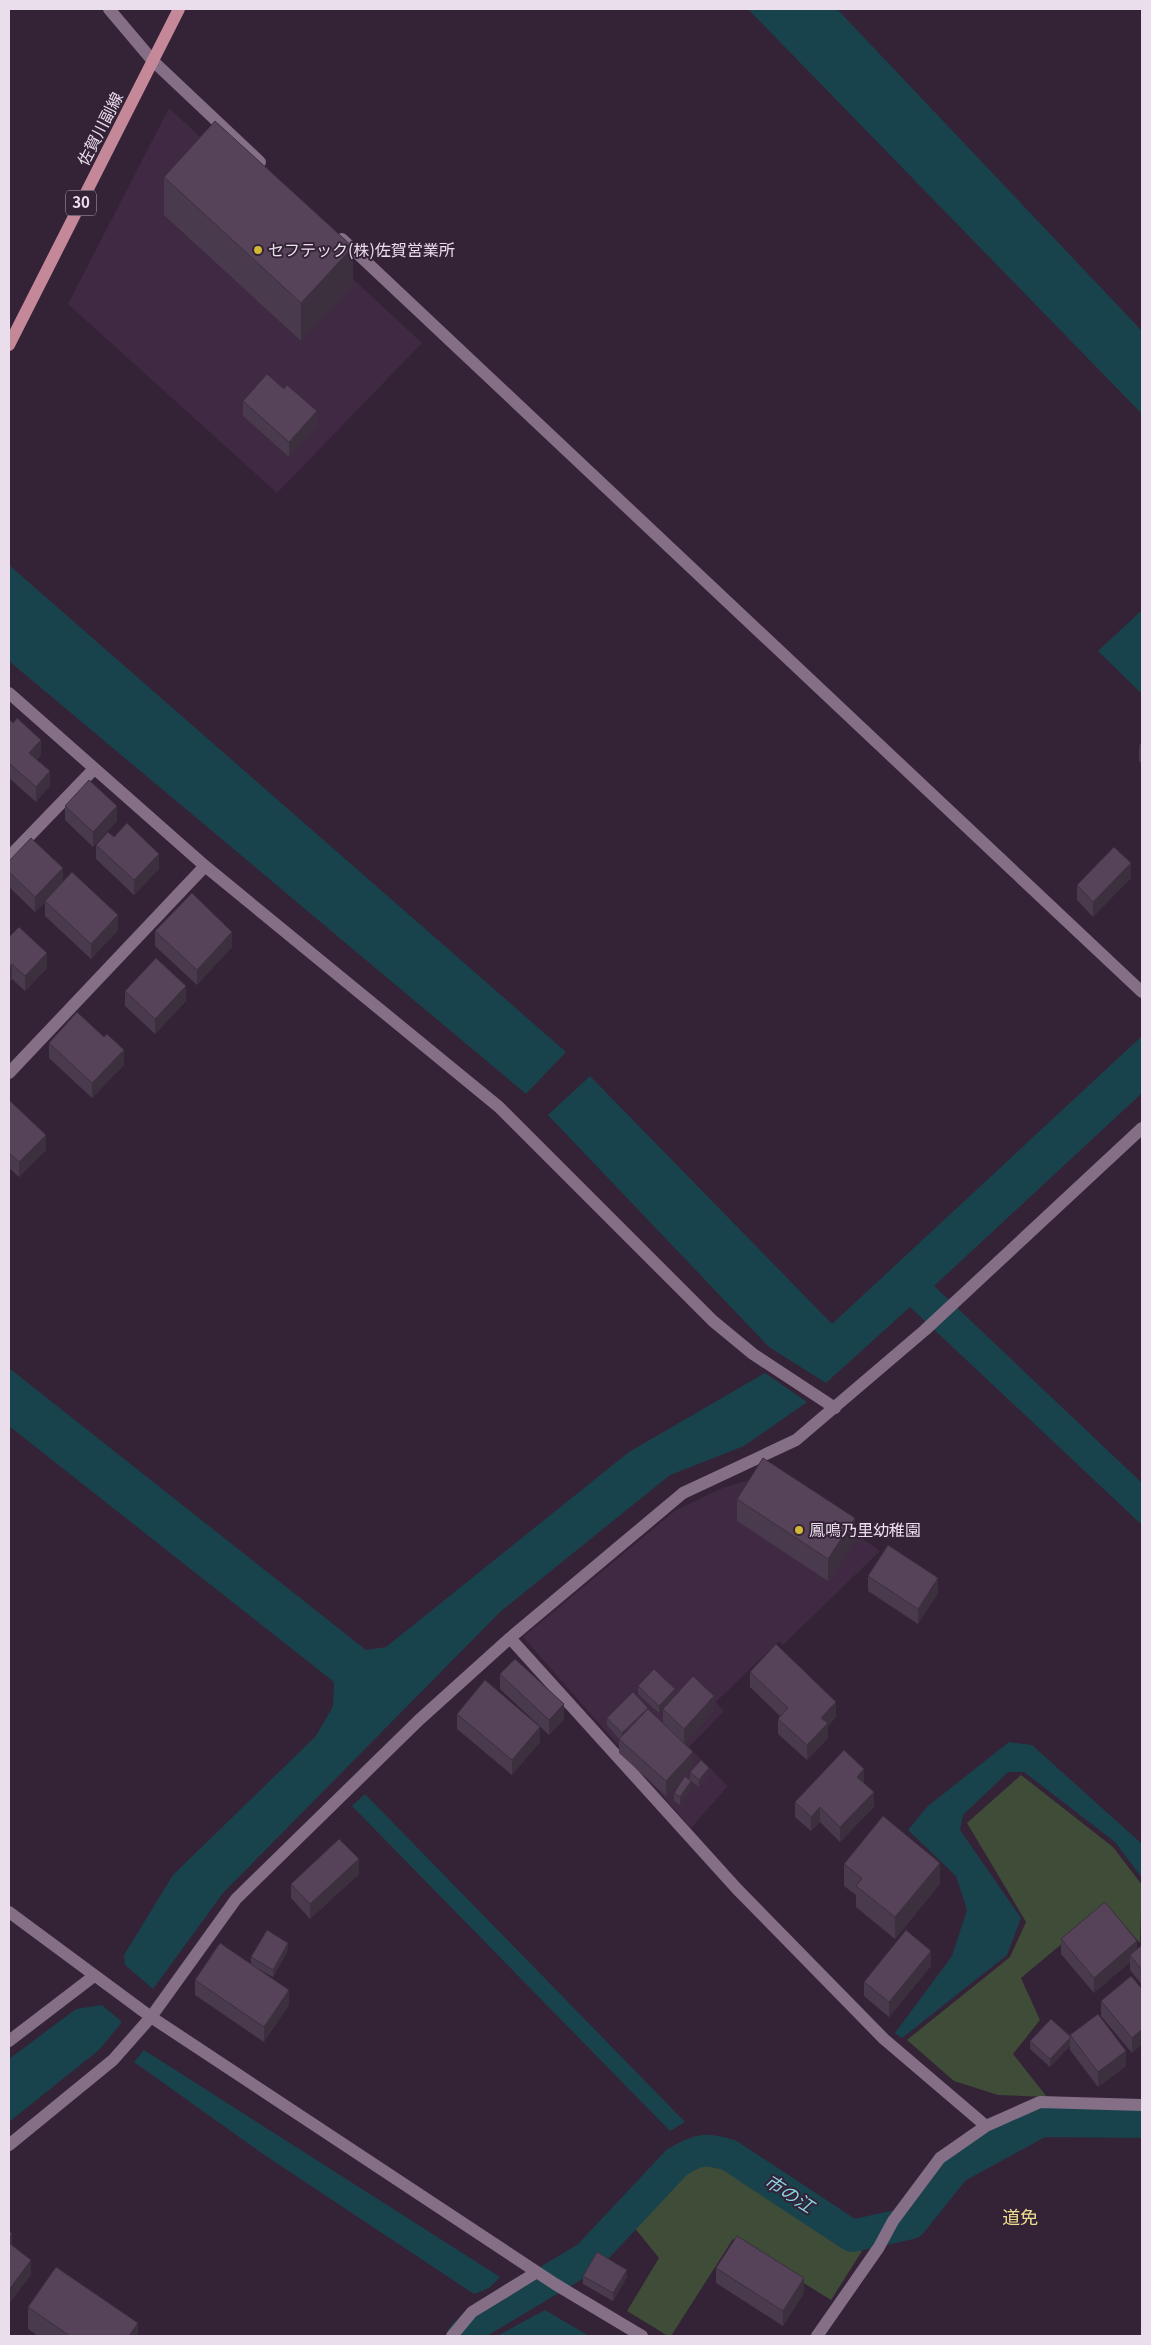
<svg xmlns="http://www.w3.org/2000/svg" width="1151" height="2345" font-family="Georgia,'Noto Sans JP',serif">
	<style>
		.built { fill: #402943 }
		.green { fill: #3f4c37 }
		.water { fill: #19434c }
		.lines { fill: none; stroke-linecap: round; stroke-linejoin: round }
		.canal { stroke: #19434c; stroke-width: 32 }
		.minor { stroke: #856f87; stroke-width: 12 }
		.primary { stroke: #c58899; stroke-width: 12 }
		.wall { fill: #4a3a4d }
		.shaded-wall { fill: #3c2f3e }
		.building { fill: #564359; stroke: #3c2f3e }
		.poi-dot { fill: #d0b836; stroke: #342237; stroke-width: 2 }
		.labels { text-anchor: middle; stroke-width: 4; stroke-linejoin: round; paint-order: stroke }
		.shield { fill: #342237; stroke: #b3a6b6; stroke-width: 1 }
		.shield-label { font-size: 15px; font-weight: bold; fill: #eadeec }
		.street-label { font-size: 16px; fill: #eadeec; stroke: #342237 }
		.poi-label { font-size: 16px; fill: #eadeec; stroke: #342237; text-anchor: start }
		.water-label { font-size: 18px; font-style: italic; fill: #88d3e5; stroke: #342237 }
		.neighbourhood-label { font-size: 18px; fill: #eede90; stroke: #342237 }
	</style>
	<rect width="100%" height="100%" fill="#342237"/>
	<path class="built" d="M169,108L422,343L277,493L68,304Z
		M770,1474L880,1551L783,1645L779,1641L716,1702L724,1711L689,1747L728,1786L691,1828L523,1637L676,1510L725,1487Z"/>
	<path class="green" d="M1021,1775L1113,1847L1142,1885L1140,1943L1107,1906L1021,1978L1040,2020L1013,2054L1047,2097L998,2095L954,2081L907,2040L1010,1957L1026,1922L967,1823Z
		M721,2159L862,2251L831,2300L733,2239L671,2336H668L627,2311L659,2258L633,2226L695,2161Z"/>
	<path class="water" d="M748,9H837L1142,331V414Z
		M9,565L566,1052L526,1094L9,661Z
		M1142,610V694L1098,651Z
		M1142,1036V1093L934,1286L1142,1483V1525L910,1307L826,1383L769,1347L548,1115L590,1076L832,1324Z
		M9,1368L366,1650L386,1647L629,1452L765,1373L807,1402L744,1446L670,1475L500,1612L223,1893L153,1989L125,1965L124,1955L173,1875L316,1736L333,1706L334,1682L9,1426Z
		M1009,1742L1032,1745L1142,1844V1878L1115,1842L1024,1772H1008L963,1815L960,1830L1021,1918L1007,1955L902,2038L895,2033L952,1956L967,1910L956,1876L908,1830L928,1806Z
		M365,1794L685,2122L670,2131L352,1806Z
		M102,2005L122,2022L99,2050L9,2122V2059L76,2009Z
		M144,2050L500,2277L489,2288L474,2294L266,2156L134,2062Z
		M545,2310L589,2336H497Z"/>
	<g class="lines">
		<path class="canal" d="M463,2336L474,2325L588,2257L677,2162C699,2149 705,2148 729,2155L852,2236L911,2223L955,2168L1041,2121L1142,2122"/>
		<path class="minor" d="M109,9L153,61L260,162
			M342,239L1142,992
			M9,693L205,866L499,1107L713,1321L753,1354L835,1408
			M9,857L93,770
			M9,1073L205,866
			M510,1638L737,1889L884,2039L986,2126
			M9,1912L151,2017L555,2284L642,2336
			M9,2041L94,1976
			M9,2145L113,2060L151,2017L236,1899L419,1720L510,1638L683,1493L796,1440L925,1330L1142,1128
			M452,2336L472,2312L537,2272
			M817,2336L879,2247L893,2221L940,2158L986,2126L1040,2102L1142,2105"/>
		<path class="primary" d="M9,345L179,9"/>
	</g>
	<path class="wall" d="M164,177L353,285L301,341L164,215Z
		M243,401L317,426L289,457L243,416Z
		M9,719L41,755L37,760L50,786L36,802L9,778Z
		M1142,742V764L1139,761V746Z
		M65,806L117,821L93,847L65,820Z
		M114,837L159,869L134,895L96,859V845Z
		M9,861L63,882L118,930L91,959L45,916V902L35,912L9,887Z
		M1131,878L1093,917L1077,900V885Z
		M155,931L232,947L197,985L155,946Z
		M9,937L47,968L25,991L12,979L9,983Z
		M125,991L186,1001L155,1034L125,1006Z
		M49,1043L124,1065L92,1098L49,1058Z
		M9,1100L46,1150L19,1177L9,1168Z
		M737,1499L855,1540L828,1581L737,1521Z
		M868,1576L938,1593L918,1624L868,1591Z
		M750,1672L836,1717L828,1726V1738L807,1760L778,1734V1719L780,1716L750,1687Z
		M500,1674L564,1719L549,1735L500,1689Z
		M638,1686L675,1695L714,1711L685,1743L693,1766L666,1796L619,1753V1739L607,1725V1718L648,1709L663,1723V1709L659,1713L638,1694Z
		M457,1714L540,1742L512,1775L457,1729Z
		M690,1772L709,1775L699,1787L691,1781V1788L680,1805L674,1801V1793L690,1780Z
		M864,1783L874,1807L840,1842L820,1822L811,1831L795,1817V1802Z
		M844,1864L940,1884L895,1939L856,1907V1895L844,1886Z
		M359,1874L310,1919L291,1898V1884Z
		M1061,1939L1137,1949L1142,1945V1985L1130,1970V1962L1094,1993L1061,1954Z
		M288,1950L273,1977L255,1967L289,2005L264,2042L195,1995V1980L251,1964V1957Z
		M931,1966L889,2017L864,1996V1982Z
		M1142,1989V2044L1132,2053L1101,2016V2001Z
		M1070,2036L1126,2066L1098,2087L1070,2050V2046L1050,2067L1030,2049V2041Z
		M716,2268L804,2293L783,2326L716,2283Z
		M583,2276L627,2277L613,2301L583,2284Z
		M28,2307L138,2336H38L28,2329Z"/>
	<path class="shaded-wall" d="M353,247V285L301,341V303Z
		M317,411V426L289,457V442Z
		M41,740V755L29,768V753Z
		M50,771V786L36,802V787Z
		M117,806V821L93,847V832Z
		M159,854V869L134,895V880Z
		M1131,863V878L1093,917V902Z
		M63,868V883L35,912V897Z
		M118,915V930L91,959V944Z
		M232,932V947L197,985V970Z
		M47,953V968L25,991V976Z
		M12,964V979L9,983V968Z
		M186,986V1001L155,1034V1019Z
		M124,1050V1065L92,1098V1083Z
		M46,1135V1150L19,1177V1162Z
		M855,1518V1540L828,1581V1559Z
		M938,1578V1593L918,1624V1609Z
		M675,1689V1697L659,1713V1706Z
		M714,1696V1711L684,1744V1729Z
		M836,1702V1717L828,1726V1738L807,1760V1745L821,1718Z
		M564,1704V1719L549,1735V1720Z
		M648,1708V1715L622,1741V1733Z
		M540,1727V1742L512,1775V1760Z
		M693,1752V1766L666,1796V1781Z
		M709,1768V1775L699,1787V1780Z
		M864,1769V1784L857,1777Z
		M691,1781V1788L680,1805V1797Z
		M874,1792V1807L840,1842V1827Z
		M820,1807V1822L811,1831V1817Z
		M359,1859V1874L310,1919V1904Z
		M940,1863V1884L895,1939V1917Z
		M1137,1941V1956L1130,1955V1962L1094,1993V1978Z
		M288,1943V1950L273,1977V1970Z
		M931,1951V1966L889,2017V2002Z
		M289,1990V2005L264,2042V2027Z
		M1142,2029V2044L1132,2053V2038Z
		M1070,2038V2046L1050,2067V2059Z
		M1126,2051V2066L1098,2087V2072Z
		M12,2234V2249L9,2253V2238Z
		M31,2260V2275L9,2304V2290Z
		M627,2270V2277L613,2301V2293Z
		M804,2278V2293L783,2326V2311Z
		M138,2323V2336H129Z"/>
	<path class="building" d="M215,121L353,247L301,303L164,177Z
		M267,374L284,389L287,385L317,411L289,442L243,401Z
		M17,718L41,740L29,753L50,771L36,787L9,763V719L13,723Z
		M1142,742V749L1139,746Z
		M89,780L117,806L93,832L65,806Z
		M127,823L159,854L134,880L96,845L108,832L114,837Z
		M31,838L63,868L35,897L9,872V861Z
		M1114,847L1131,863L1093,902L1077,885Z
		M72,872L118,915L91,944L45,901Z
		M192,893L232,932L197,970L155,931Z
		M19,927L47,953L25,976L12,964L9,968V937Z
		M156,958L186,986L155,1019L125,991Z
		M77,1012L104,1037L107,1034L124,1050L92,1083L49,1043Z
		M9,1100L46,1135L19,1162L9,1153Z
		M763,1458L855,1518L828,1559L737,1499Z
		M888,1545L938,1578L918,1609L868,1576Z
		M776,1644L836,1702L821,1718L828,1723L807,1745L778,1719L788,1708L750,1672Z
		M515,1659L564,1704L549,1720L500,1674Z
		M654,1669L675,1689L659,1706L638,1686Z
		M693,1676L714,1696L684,1729L663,1709Z
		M485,1680L540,1727L512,1760L457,1714Z
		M633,1692L648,1708L622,1733L607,1718Z
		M648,1709L693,1752L666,1781L619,1739Z
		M844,1750L864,1769L857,1777L874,1792L840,1827L820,1807L811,1817L795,1802Z
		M701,1760L709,1768L699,1780L690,1772Z
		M685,1776L691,1781L680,1797L674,1793Z
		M883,1816L940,1863L895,1917L856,1886L862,1878L844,1864Z
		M339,1839L359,1859L310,1904L291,1884Z
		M1105,1902L1137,1941L1094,1978L1061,1939Z
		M267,1930L288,1943L273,1970L251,1957Z
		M906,1930L931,1951L889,2002L864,1982Z
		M220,1943L289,1990L264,2027L195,1980Z
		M1142,1945V1970L1130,1955Z
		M1131,1976L1142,1989V2029L1132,2038L1101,2001Z
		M1098,2014L1126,2051L1098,2072L1070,2035Z
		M1051,2019L1070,2036V2038L1050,2059L1030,2041Z
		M9,2231L12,2234L9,2238Z
		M737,2236L804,2278L783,2311L716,2268Z
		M9,2243L31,2260L9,2290Z
		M597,2252L627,2270L613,2293L583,2276Z
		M56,2267L138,2323L129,2336H70L28,2307Z"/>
	<g class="poi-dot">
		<circle cx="258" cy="250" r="5"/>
		<circle cx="799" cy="1530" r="5"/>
	</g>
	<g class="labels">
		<rect class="shield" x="66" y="190.5" width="30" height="25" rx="4"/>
		<g class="shield-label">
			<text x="81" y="208">30</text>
		</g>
		<g class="street-label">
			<text transform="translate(100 129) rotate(-63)" y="6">佐賀川副線</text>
		</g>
		<g class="poi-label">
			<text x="268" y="256">セフテック(株)佐賀営業所</text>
			<text x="809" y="1536">鳳鳴乃里幼稚園</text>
		</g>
		<g class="water-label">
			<text transform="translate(789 2194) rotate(33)" y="6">市の江</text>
		</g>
		<g class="neighbourhood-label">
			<text x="1020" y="2224">道免</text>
		</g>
	</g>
	<rect width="1151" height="2345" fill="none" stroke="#eadeec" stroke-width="20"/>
</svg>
